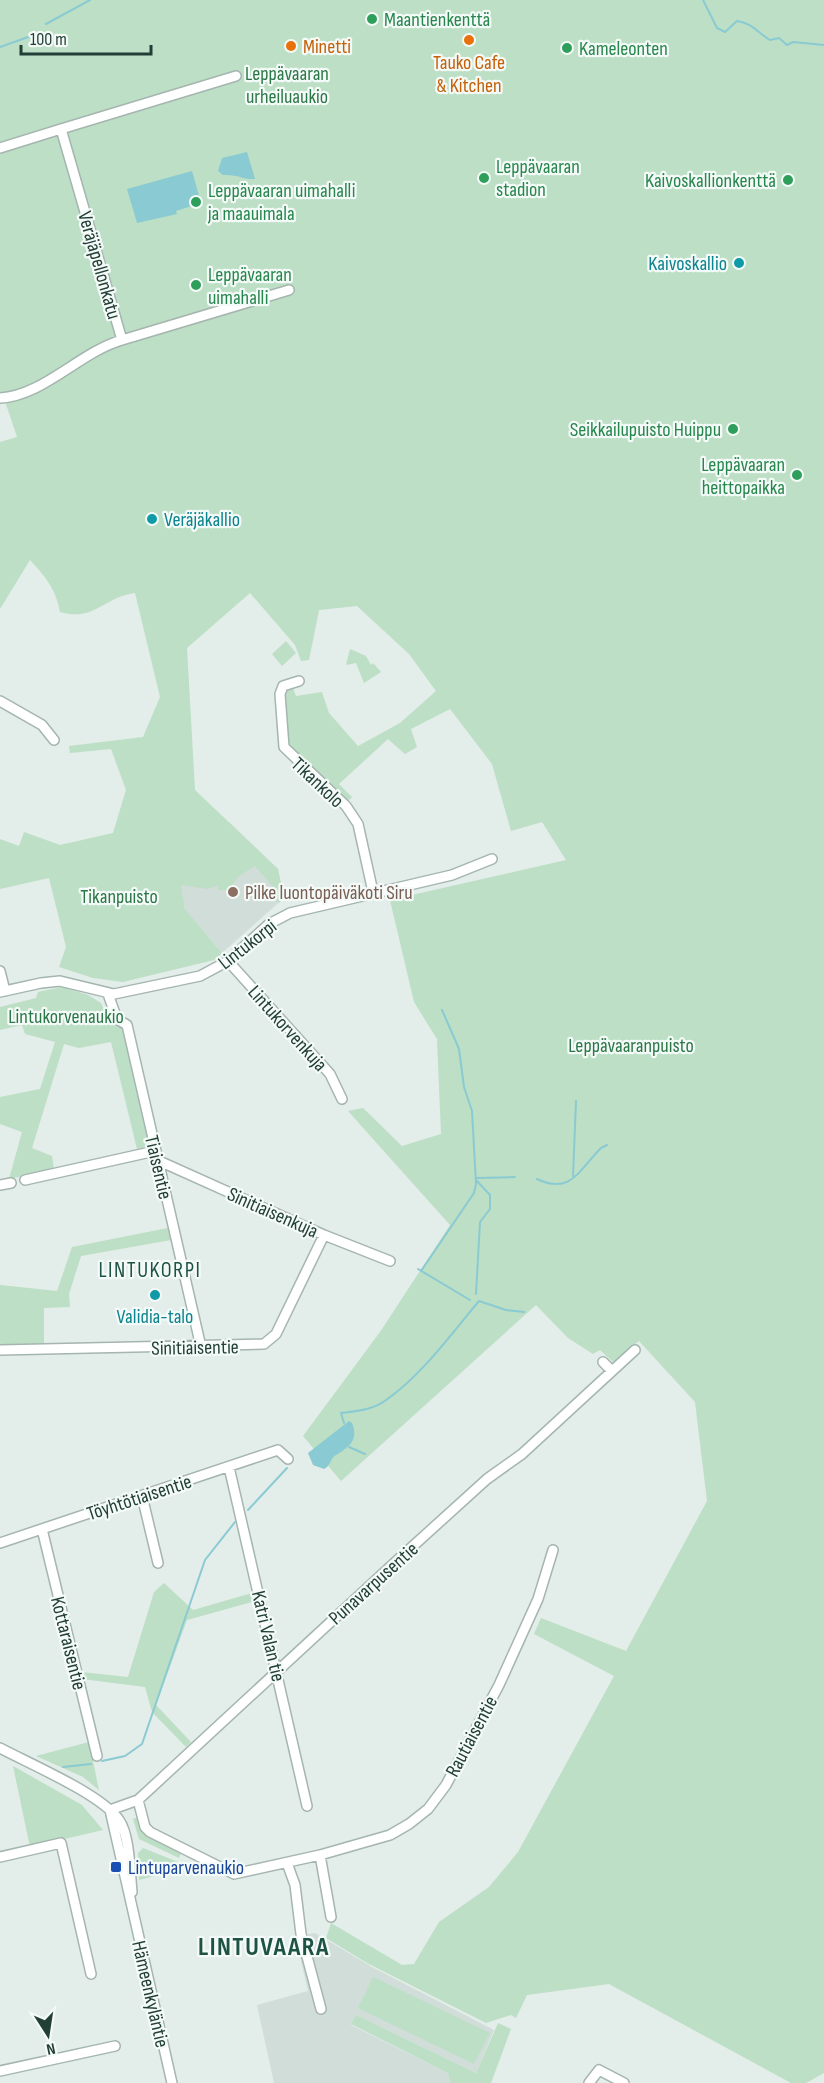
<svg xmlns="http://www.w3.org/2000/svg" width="824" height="2083" font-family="'Sofia Sans Condensed',sans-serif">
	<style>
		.built { fill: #d1ddd8 }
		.green { fill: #bcdfc5 }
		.water { fill: #8acad3 }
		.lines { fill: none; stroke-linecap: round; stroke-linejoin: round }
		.stream { stroke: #8acad3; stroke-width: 2 }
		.minor-casing { stroke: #a5b5b0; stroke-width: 12 }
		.minor { stroke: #fff; stroke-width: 9 }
		.leisure-dot { fill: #2e9e5b; stroke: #f4faf7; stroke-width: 2 }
		.food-dot { fill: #e8710a; stroke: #f4faf7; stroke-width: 2 }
		.culture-dot { fill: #0f9aa8; stroke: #f4faf7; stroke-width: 2 }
		.education-dot { fill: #8d6e63; stroke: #f4faf7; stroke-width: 2 }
		.transit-dot { fill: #1a4fb4; stroke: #f4faf7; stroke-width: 2 }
		.labels { text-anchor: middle; stroke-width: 4.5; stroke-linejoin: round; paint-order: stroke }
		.leisure-label { font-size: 20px; fill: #27864d; stroke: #f4faf7; text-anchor: start }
		.food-label { font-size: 20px; fill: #c56008; stroke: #f4faf7; text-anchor: start }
		.park-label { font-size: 20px; fill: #2b7747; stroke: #f4faf7 }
		.culture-label { font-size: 20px; fill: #0d838f; stroke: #f4faf7; text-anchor: end }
		.street-label { font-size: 20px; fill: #223f37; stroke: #f4faf7 }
		.education-label { font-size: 20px; fill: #785e54; stroke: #f4faf7; text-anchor: start }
		.transit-label { font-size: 20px; fill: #164399; stroke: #f4faf7; text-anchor: start }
		.quarter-label { font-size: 22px; letter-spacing: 1.5px; fill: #1d5244; stroke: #f4faf7 }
		.district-label { font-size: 26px; font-weight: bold; letter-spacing: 1.5px; fill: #1d5244; stroke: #f4faf7 }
	</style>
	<rect width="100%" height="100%" fill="#e3ede9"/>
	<path class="built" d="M229,822L278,869L284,898L222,953L185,909L179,876Z
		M315,1933L372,1967L494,2030L476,2073L356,2015L351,2025L448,2073L450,2083H274L257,2005L308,1991L295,1936Z"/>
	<path class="green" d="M0,0H824V2073L806,2083H791L609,1984L527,1995L516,2018L511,2015L486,2023L367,1963L326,1938L331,1923L402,1965L414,1964L439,1922L489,1887L518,1852L614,1676L534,1634L541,1618L626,1651L707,1501L695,1402L639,1341L613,1362L600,1350L593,1354L568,1338L536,1305L341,1481L303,1436L380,1332L450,1225L348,1111L363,1108L402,1146L441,1134L437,1039L414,1002L390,900L566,860L542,822L511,831L492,764L450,709L411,729L417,747L405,754L388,739L339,784L352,797L348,801L291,751L286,738L285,694L288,689L293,688L296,696L322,692L329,713L358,746L400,723L436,691L409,654L357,606L319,610L309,660L301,661L295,645L250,593L187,648L195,790L278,869L284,898L279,903L271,895L276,890L255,866L239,876L228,890H218V885L208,889L181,885L185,909L222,953L214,960L123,982L93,978L59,967L66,947L49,878L0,889V839L19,846L24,832L60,845L113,833L126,790L111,749L70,753L69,746L143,737L160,697L135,593C103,597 95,622 60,612C56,589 45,576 30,560L0,609V442L17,437L2,392H0Z
		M286,641L296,653L282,666L272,654Z
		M350,649L366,656L371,665L373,663L381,672L364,683L356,663L346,665Z
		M62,987L88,995L101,1003L106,1014L126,1029L149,1146L137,1149L111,1042L79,1048L64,1044L32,1148L52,1156L54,1169L9,1179L22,1132L0,1124V1097L40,1089L55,1042L25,1034L22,1025L0,1030V1007L36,998L38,992Z
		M168,1228L171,1240L81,1256L69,1294L70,1307L44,1308V1347L0,1348V1285L57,1291L72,1247Z
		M164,1583L193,1610L252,1593V1602L187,1620L156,1705L191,1742L186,1747L152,1712L145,1687L82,1679L81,1672L128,1677L154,1592Z
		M89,1742L99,1790L83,1777L36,1756Z
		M13,1766L82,1805L103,1830L30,1847Z
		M138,1817L145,1832L151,1838L181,1853L179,1858L139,1839L133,1819Z
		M143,1848L178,1862L174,1871L139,1880L138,1853Z
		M373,1977L490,2033L474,2064L358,2008Z
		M356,2015L476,2073L498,2023L511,2029L491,2083H450L448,2073L351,2024Z"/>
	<path class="water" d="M247,152L255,179C243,180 238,174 223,175L218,171L222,158Z
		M192,171L201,203L176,211L177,214L137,223L127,189Z
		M349,1421L352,1423C359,1440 349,1447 336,1455C330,1458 331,1466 324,1469L313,1465L308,1453Z"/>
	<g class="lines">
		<path class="stream" d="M703,0L717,28L725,32L737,21C752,23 758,33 770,40L779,38L787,45L793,42L824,45
			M46,24L90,0
			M0,47L31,36
			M573,1176L576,1101
			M476,1178L515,1177
			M537,1179C571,1195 578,1171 601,1148L607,1145
			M418,1269L470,1300
			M421,1271L474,1193L476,1184L472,1111L464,1087L459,1049L442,1010
			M476,1294L480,1222L490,1209V1195L476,1180
			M344,1423L341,1413C357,1411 373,1410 386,1400C421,1376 452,1333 479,1301L506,1310L524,1312
			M349,1447L365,1454
			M248,1510L287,1468
			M102,1761L125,1756L142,1744L205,1560L235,1522
			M63,1767L91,1764"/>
		<defs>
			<path id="minor" d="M0,148L61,129
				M122,340L289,290
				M0,398C43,396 80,352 122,340L61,129L236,76
				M299,681L283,686L280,694L284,747L346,806L358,824L373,892
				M0,701L42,725L54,740
				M228,961L330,1074L342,1099
				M0,971L5,991
				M0,992L41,983L60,981L114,994L200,976L228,961L269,924L290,913L452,875L492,859
				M108,994L117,1019L127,1025L201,1347
				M157,1160L324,1235L390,1261
				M25,1180L155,1151
				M0,1185L11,1183
				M0,1350L264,1344L276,1334L324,1235
				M603,1362L612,1371
				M229,1467L307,1806
				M142,1496L158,1563
				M42,1529L97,1756
				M0,1543L278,1450L288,1459
				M0,1748C30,1764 101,1794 119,1820C130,1835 130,1874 132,1892
				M138,1800L145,1827L150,1832L234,1874L320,1855L390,1835L409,1824L428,1809L446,1785L499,1685L538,1599L553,1550
				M110,1810L138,1800L402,1556L487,1479L522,1454L635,1350
				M110,1810L172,2083
				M320,1855L331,1917
				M0,1857L61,1843L91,1974
				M287,1863L295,1885L301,1934L321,2009
				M0,2071L115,2046
				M589,2083L599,2070L624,2083"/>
		</defs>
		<use href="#minor" class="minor-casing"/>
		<use href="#minor" class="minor"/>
	</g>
	<g class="leisure-dot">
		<circle cx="372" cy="19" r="6"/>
		<circle cx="567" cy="48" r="6"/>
		<circle cx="484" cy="178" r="6"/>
		<circle cx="788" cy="180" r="6"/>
		<circle cx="196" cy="202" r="6"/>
		<circle cx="196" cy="285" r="6"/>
		<circle cx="733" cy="429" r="6"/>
		<circle cx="797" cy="475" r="6"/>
	</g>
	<g class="food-dot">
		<circle cx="469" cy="40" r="6"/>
		<circle cx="291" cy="46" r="6"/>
	</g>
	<g class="culture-dot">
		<circle cx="739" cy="263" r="6"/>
		<circle cx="152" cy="519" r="6"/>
		<circle cx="155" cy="1295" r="6"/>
	</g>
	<circle class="education-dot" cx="233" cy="892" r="6"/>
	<rect class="transit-dot" x="110" y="1861" width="12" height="12" rx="3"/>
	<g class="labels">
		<g class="leisure-label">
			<text x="384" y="26">Maantienkenttä</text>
			<text x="579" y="55">Kameleonten</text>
			<text x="496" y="173">Leppävaaran<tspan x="496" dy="23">stadion</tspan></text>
			<text x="776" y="187" text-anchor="end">Kaivoskallionkenttä</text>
			<text x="208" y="197">Leppävaaran uimahalli<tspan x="208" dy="23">ja maauimala</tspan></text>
			<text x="208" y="281">Leppävaaran<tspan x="208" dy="23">uimahalli</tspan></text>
			<text x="721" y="436" text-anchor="end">Seikkailupuisto Huippu</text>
			<text x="785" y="471" text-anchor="end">Leppävaaran<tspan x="785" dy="23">heittopaikka</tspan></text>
		</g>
		<g class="food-label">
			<text x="303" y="53">Minetti</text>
			<text x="469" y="69" text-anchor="middle">Tauko Cafe<tspan x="469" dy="23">&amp; Kitchen</tspan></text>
		</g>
		<g class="park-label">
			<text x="287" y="80">Leppävaaran<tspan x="287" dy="23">urheiluaukio</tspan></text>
			<text x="119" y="903">Tikanpuisto</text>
			<text x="66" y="1023">Lintukorvenaukio</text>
			<text x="631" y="1052">Leppävaaranpuisto</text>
		</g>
		<g class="culture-label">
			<text x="727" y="270">Kaivoskallio</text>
			<text x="164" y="526" text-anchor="start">Veräjäkallio</text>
			<text x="155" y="1323" text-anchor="middle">Validia-talo</text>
		</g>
		<g class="street-label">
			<text transform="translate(100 265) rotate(74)" y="7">Veräjäpellonkatu</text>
			<text transform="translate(318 782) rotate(43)" y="7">Tikankolo</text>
			<text transform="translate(247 944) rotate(-38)" y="7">Lintukorpi</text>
			<text transform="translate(288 1028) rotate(48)" y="7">Lintukorvenkuja</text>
			<text transform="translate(159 1167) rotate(77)" y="7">Tiaisentie</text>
			<text transform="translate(273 1212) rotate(24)" y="7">Sinitiaisenkuja</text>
			<text transform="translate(195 1347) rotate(-1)" y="7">Sinitiaisentie</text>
			<text transform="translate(139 1497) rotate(-18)" y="7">Töyhtötiaisentie</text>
			<text transform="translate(373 1583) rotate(-42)" y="7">Punavarpusentie</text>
			<text transform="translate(269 1636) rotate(77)" y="7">Katri Valan tie</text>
			<text transform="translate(69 1643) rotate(76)" y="7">Kottaraisentie</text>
			<text transform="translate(471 1736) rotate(-62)" y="7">Rautiaisentie</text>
			<text transform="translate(151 1994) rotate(77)" y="7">Hämeenkyläntie</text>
		</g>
		<g class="education-label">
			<text x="245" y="899">Pilke luontopäiväkoti Siru</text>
		</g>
		<g class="transit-label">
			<text x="128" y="1874">Lintuparvenaukio</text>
		</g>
		<g class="quarter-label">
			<text x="150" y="1277">LINTUKORPI</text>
		</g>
		<g class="district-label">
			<text x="264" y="1955">LINTUVAARA</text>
		</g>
	</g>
	<g transform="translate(48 2035) rotate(168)" stroke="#f4faf7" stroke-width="4.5" paint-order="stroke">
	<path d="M0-4.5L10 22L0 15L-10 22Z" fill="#223f37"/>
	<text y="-9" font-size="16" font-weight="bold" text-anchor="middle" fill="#223f37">N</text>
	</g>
	<path d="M21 45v9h130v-9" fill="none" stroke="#223f37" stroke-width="3"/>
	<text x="30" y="45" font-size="18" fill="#223f37" stroke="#f4faf7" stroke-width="4.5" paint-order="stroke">100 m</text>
</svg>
